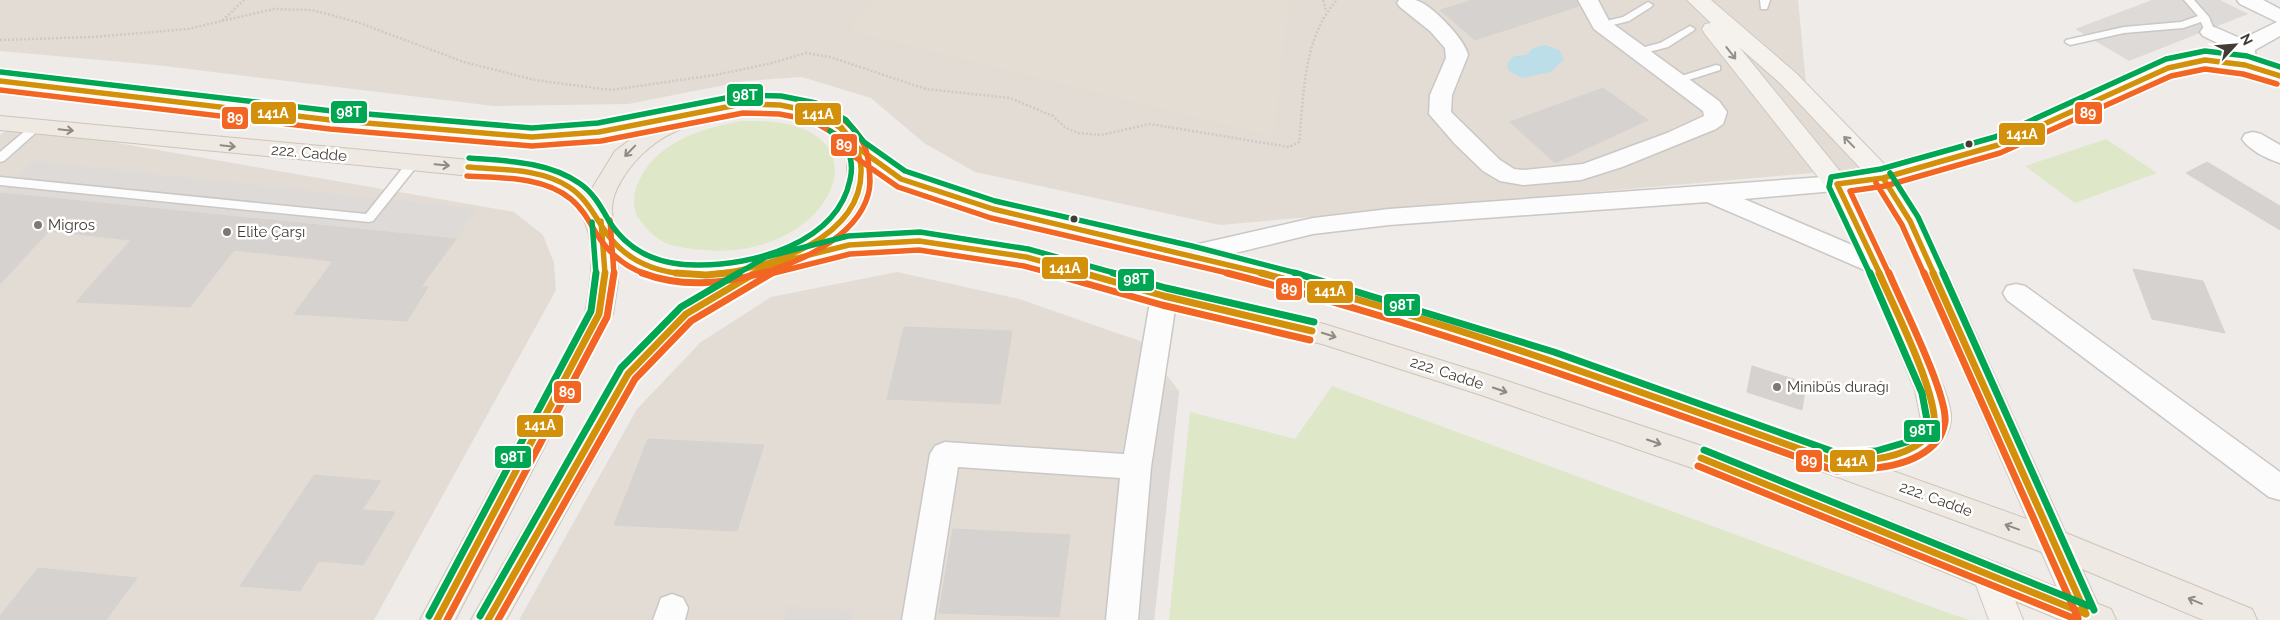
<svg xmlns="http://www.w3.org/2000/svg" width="2280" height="620" font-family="Raleway,sans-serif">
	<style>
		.residential { fill: #e2dcd5 }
		.education { fill: #e4ddd4 }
		.green { fill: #dfe7c9 }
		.parking { fill: #dddad8 }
		.water { fill: #bbdee9 }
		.building { fill: #d6d2cf; stroke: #d6d2ce }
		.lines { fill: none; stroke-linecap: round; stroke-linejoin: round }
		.lane-casing { stroke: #cac7c4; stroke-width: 3 }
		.street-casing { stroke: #cac7c4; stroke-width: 3 }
		.secondary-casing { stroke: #cec8c1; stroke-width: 2 }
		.primary-casing { stroke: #cfc4b6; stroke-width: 2 }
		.path { stroke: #cccac6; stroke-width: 2.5; stroke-dasharray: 2 2; stroke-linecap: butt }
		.lane { fill: #fcfcfc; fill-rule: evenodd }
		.street { fill: #fcfcfc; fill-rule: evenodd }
		.secondary { fill: #f5f2ee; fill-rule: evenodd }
		.primary { fill: #efe9e3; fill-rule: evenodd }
		.bus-1-far1-casing { stroke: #fff; stroke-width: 9 }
		.bus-1-casing { stroke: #fff; stroke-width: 11 }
		.bus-2-far1-casing { stroke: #fff; stroke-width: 9 }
		.bus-2-casing { stroke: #fff; stroke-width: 11 }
		.bus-3-far1-casing { stroke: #fff; stroke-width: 9 }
		.bus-3-casing { stroke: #fff; stroke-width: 11 }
		.bus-1-far1 { stroke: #d3910b; stroke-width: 5.5 }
		.bus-1 { stroke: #d3910b; stroke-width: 7 }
		.bus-2-far1 { stroke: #f26522; stroke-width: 5.5 }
		.bus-2 { stroke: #f26522; stroke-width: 7 }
		.bus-3-far1 { stroke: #00a651; stroke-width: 5.5 }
		.bus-3 { stroke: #00a651; stroke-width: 7 }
		.oneway { stroke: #938e88 }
		.oneway2 { stroke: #908a83 }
		.bus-dot { fill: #433c35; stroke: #fff; stroke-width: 2 }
		.poi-dot { fill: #7f7974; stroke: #fff; stroke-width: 2 }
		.labels { text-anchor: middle; stroke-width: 5; stroke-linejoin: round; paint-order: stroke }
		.street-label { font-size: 15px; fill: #433c35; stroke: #fff }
		.poi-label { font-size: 15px; fill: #433c35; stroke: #fff; text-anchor: start }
		.line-badge { stroke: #fff; stroke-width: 2 }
		.badge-label { font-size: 14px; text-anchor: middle; font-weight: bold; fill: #fff }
	</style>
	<rect width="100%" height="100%" fill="#eeebe8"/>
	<path class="residential" d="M0,0H1798L1806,83L1880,167L1220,225L975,172L924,143L871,98L802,77L745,81L628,104L494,106L156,65L0,51Z
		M14,125L514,212L543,235L554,263L556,290L374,620H0V135Z
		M897,272L1019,299L1140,341L1179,391L1154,620H519L637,409L701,342L771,297Z"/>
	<path class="education" d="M875,0H1289L1273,136L849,30Z"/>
	<path class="green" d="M742,121C762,121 782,121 801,128C855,149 837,201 799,227C763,252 717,255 675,246C661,243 648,232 640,220C633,212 633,198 636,188C652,143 699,129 742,121Z
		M2106,139L2157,173L2075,203L2025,166Z
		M1332,386L1951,614L1970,620H1169L1190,412L1295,439Z"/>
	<path class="parking" d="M2152,0H2220L2248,14L2129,61L2075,29Z
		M34,161L477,209L456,239L2,193Z
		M1154,389L1179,391L1154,620H1125Z
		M787,606L855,610L852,620H783Z"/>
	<path class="water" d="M1545,45L1559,50L1564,59L1551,72L1522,78L1508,70L1507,63L1514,56L1526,55L1533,48Z"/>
	<path class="building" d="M1473,0H1576L1579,6L1475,40L1440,10Z
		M1603,88L1648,120L1555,163L1510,122Z
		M2207,162L2280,206V230L2186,173Z
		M0,193L456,239L421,287H428L407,321L294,314L333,261L234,250L190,307L76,302L131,240L49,231L0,284Z
		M2133,269L2203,281L2225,333L2152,319Z
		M904,327L1012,331L1000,404L887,399Z
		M1752,366L1806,383L1802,410L1747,392Z
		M648,439L764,445L737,531L614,525Z
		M314,475L381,481L362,510L395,512L363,565L319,561L300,591L240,586Z
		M953,529L1070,535L1059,617L939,613Z
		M38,568L137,578L106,620H0V616Z"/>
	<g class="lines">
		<defs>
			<path id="lane" d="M1760,0H1770L1767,9H1761Z
				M2184,0H2194L2209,17L2215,32L2214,34H2206L2201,22L2183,28L2124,33L2070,45L2065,42L2066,40L2124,27L2181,22L2198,16Z
				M1648,2L1653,5L1651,7L1629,21L1601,28L1596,25L1598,23L1623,17Z
				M1690,26L1695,29L1693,31L1668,47L1637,55L1632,52L1633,50L1660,43Z
				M1716,65L1720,66V70L1676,84L1671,81L1672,79Z
				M36,124L41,127L40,129L4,161L0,162V152L32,125Z
				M413,159L417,160L419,163L417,166L373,221L369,222L0,185V177L366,214L409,160Z"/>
			<path id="street" d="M1399,0C1404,0 1410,0 1415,0C1430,3 1465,39 1468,55L1452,95L1451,112L1500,160L1514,169L1523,170L1583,164L1667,133L1704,116L1703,111L1594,29L1578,0H1598L1609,21L1719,101L1727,112L1723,124L1716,129L1622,167L1581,180L1523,185L1500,181L1483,171L1455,144L1429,114L1430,95L1446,58L1445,48L1430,31L1400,7L1397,3Z
				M2237,0H2263L2280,9V36L2255,50L2256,65L2253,70L2245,71L2237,70L2234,65V51L2203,36L2200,32L2203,28L2210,26L2217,28L2242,39L2277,22L2240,4Z
				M2253,132L2261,134L2280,145V163C2267,159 2249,150 2242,139L2245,134Z
				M1837,176L1845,178L1849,184L1845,190L1744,199L1885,259L1889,265L1885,271L1876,274L1867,271L1707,202L1389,225L1313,234L1190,264L1181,261L1177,255L1181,249L1190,246L1313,218L1389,209Z
				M2016,284L2025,286L2280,472V500L2269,497L2007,300L2003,293L2007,286Z
				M1164,287L1173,289L1177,296L1151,467L1138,620H1106L1120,478L958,467L934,620H902L930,454L935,446L945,442L1124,454L1151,296L1155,289Z
				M672,594L683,598L688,608L685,620H653L661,598Z"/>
			<path id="secondary" d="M1687,0H1711L1797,74L1888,168L1989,140L2160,63L2205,53L2245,58L2280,69V83L2242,71L2205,67L2175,73L2007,150L1898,182L1923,221L1955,288L2105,620H2071L1927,288L1897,221L1876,187L1853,190C1878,242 1902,293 1925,346C1933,365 1953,401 1951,421C1948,446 1925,458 1903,465C1879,472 1850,479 1825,471L1821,462L1825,453L1836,450L1877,448L1901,441L1919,427L1921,420L1915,390L1863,265L1826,187L1705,34L1702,29L1705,24L1711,23ZM1739,47L1781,84L1864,172L1843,175Z
				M1988,560L2000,564L2023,620H1989L1972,574L1976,564Z"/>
			<path id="primary" d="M0,74L331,113L532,129L599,124L667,111L677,115L706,105L754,98L808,104L845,119L865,142L910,173L997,201L1190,246L1315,277L1561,352L2066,533L2252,609L2257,620H2203L2044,553L1541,368L1312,296L984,215L892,185L872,170C872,176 873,184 872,190C869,208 852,226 839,238L849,236L919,232L1026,248L1164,286L1324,324L1498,378L1717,451L2111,609L2116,620H2061L1695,469L1478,394L1322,344L1164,306L1026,266L919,250L849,254L777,272L696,321L638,382L506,620H471L618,366L676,307L717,283C684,285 646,281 617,260L618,282L613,314L455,620H420L585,314C597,252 600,193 523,181L0,130V116L523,165L569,177L591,190L615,151L643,130L599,140L532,145L331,127L0,88ZM754,112L796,116L829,129L847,152V189L841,204L819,227L792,244L788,251L757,260L752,259C731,263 709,266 688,264C642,260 591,232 621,181C632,162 650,144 670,134C697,121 725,116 754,112Z"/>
		</defs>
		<use href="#lane" class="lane-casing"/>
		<use href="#street" class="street-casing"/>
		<use href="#secondary" class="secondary-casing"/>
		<use href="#primary" class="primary-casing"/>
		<path class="path" d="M1323,0L1326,11
			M222,21L274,9L312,10L357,22L464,62L535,80L611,90L715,75L768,64L806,53L830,57L926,89L1010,98L1053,116L1066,128L1078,133L1101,135L1150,124L1289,147L1299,142C1304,94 1303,37 1337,0
			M0,40L93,37L188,29L222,21L244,0"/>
		<use href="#lane" class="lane"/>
		<use href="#street" class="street"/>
		<use href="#secondary" class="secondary"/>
		<use href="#primary" class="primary"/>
		<defs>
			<path id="bus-1-far1" d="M0,81L331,120L532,137L599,132L742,104L780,105L814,112L841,127L858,148L901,179L993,209L1266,274
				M468,167C501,170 540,168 569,187C585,197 593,213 603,228C622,258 652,272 687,274
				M1883,178L1910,221L1934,274
				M601,221L605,274
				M713,274C769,269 864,238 861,168C860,149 851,135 835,124
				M753,274L769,265L849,245L919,241L1026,257L1087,274
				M1880,274L1837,184L1883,178L1998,145L2168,68L2205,60L2245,65L2280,76"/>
			<path id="bus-1" d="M676,273L706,275L727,273
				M1083,273L1164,296L1312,331
				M1261,273C1456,323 1646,394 1836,462C1867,460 1898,460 1923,441C1926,439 1930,436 1932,434C1947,410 1891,301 1879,273
				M1933,273L2086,614
				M1701,458L2086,614
				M437,620L599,314L605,273
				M488,620L628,374L686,314L755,273"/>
			<path id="bus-2-far1" d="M0,90L330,129L532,146L601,141L743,113L779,114L811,120L835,134L852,155L898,187L991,218L1232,274
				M467,176C501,178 543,176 571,199C582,208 589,221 596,233C608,252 624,267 646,274
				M1876,183L1902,225L1924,274
				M610,220L614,274
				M757,274C797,264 856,238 868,195C871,186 870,177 869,168C868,145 858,130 840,117
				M770,274L850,254L919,250L1024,266L1054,274
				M1889,274L1850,191L1885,186L2000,153L2171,76L2205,69L2243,74L2277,84"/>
			<path id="bus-2" d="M642,273C682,288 722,284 762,273
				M1049,273L1162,305L1310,340
				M1227,273C1434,326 1635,399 1836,471C1870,469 1914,469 1938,440C1941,436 1944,427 1945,422C1948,395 1901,302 1889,273
				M1924,273L2078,618
				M1698,466L2078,620
				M447,620L607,317L614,273
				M498,620L635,379L691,321L772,273"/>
			<path id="bus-3-far1" d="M1,72L332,111L532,128L598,123L741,95L781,96L816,103L846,120L864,142L905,171L995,201L1192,246L1300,274
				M469,158C506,161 547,161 579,183C593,192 601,207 609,221C629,253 659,265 696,265C753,266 837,243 850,180C855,159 847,143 830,131
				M1890,173L1918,217L1944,274
				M592,222L596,274
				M737,274L766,257L848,236L920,232L1028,249L1118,274
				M1870,274L1829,187L1831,177L1881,169L1995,137L2166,59L2205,51L2247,56L2280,67"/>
			<path id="bus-3" d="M1113,273L1166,288L1314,322
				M1295,273L1554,352L1837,453L1876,451L1907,442L1924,429L1927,420L1922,393L1870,273
				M1943,273L2094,610
				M1704,450L2089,606
				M429,616L591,311L596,273
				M480,616L621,368L681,307L739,273"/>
		</defs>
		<use href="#bus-1-far1" class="bus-1-far1-casing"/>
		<use href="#bus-1" class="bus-1-casing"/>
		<use href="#bus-2-far1" class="bus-2-far1-casing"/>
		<use href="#bus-2" class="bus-2-casing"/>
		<use href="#bus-3-far1" class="bus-3-far1-casing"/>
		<use href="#bus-3" class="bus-3-casing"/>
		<use href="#bus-1-far1" class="bus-1-far1"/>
		<use href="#bus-1" class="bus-1"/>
		<use href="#bus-2-far1" class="bus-2-far1"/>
		<use href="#bus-2" class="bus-2"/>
		<use href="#bus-3-far1" class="bus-3-far1"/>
		<use href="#bus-3" class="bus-3"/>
	</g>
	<defs><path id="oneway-shaft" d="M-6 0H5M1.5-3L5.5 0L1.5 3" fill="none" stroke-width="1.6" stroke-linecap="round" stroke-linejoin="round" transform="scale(1.25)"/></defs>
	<g class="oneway">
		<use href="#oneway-shaft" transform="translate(1731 53) rotate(52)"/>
		<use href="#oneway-shaft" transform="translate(1849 142) rotate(-134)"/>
	</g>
	<g class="oneway2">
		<use href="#oneway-shaft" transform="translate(66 130) rotate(6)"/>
		<use href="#oneway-shaft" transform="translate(228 146) rotate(6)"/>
		<use href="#oneway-shaft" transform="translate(630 151) rotate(134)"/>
		<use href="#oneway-shaft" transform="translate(442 165) rotate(5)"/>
		<use href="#oneway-shaft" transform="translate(1329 335) rotate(17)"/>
		<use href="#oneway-shaft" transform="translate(1500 390) rotate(19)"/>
		<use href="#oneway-shaft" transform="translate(1654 442) rotate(19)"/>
		<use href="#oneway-shaft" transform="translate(2012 527) rotate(-160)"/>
		<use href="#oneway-shaft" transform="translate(2195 601) rotate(-157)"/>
	</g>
	<g class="bus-dot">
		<circle cx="1969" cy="144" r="4.5"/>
		<circle cx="1074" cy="219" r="4.5"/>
	</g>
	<g class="poi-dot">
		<circle cx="38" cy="225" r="5"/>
		<circle cx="227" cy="232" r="5"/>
		<circle cx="1777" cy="387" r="5"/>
	</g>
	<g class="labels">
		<g class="street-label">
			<text transform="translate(309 153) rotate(5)" y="5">222. Cadde</text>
			<text transform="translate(1447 373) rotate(18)" y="5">222. Cadde</text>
			<text transform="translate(1936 499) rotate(20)" y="5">222. Cadde</text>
		</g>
		<g class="poi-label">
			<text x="48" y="230">Migros</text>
			<text x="237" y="237">Elite Çarşı</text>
			<text x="1787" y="392">Minibüs durağı</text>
		</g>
	</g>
	<g class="line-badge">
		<rect x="726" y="83" width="38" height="24" rx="5" fill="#00a651"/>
		<rect x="330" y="100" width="38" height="24" rx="5" fill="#00a651"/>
		<rect x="2074" y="101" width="29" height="24" rx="5" fill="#f26522"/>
		<rect x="250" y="101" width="47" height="24" rx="5" fill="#d3910b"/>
		<rect x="794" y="102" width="48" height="24" rx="5" fill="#d3910b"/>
		<rect x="221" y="106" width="28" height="24" rx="5" fill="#f26522"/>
		<rect x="1998" y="122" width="48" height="24" rx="5" fill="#d3910b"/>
		<rect x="830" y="133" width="28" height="24" rx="5" fill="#f26522"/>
		<rect x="1041" y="256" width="48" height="24" rx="5" fill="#d3910b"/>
		<rect x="1117" y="268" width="38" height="24" rx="5" fill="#00a651"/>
		<rect x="1275" y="277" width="28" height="24" rx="5" fill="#f26522"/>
		<rect x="1306" y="280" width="48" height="24" rx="5" fill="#d3910b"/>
		<rect x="1383" y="293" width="38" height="24" rx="5" fill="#00a651"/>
		<rect x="553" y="380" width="29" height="24" rx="5" fill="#f26522"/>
		<rect x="516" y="414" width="48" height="24" rx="5" fill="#d3910b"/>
		<rect x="1903" y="419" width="38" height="24" rx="5" fill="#00a651"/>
		<rect x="494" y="445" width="38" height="24" rx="5" fill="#00a651"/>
		<rect x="1829" y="449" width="47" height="24" rx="5" fill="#d3910b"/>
		<rect x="1795" y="449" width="28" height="24" rx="5" fill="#f26522"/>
	</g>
	<g class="badge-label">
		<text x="745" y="100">98T</text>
		<text x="349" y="117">98T</text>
		<text x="2088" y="118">89</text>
		<text x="273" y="118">141A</text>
		<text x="818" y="119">141A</text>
		<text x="235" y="123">89</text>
		<text x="2022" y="139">141A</text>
		<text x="844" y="150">89</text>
		<text x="1065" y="273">141A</text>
		<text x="1136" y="284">98T</text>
		<text x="1289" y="294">89</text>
		<text x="1330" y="296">141A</text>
		<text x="1402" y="310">98T</text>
		<text x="567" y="397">89</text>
		<text x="540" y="430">141A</text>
		<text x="1922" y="435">98T</text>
		<text x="513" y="462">98T</text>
		<text x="1852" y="466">141A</text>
		<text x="1809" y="466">89</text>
	</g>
	<g transform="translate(2235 45) rotate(64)" stroke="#ffffff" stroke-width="4" paint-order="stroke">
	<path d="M0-4L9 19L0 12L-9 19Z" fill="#433c35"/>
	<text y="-8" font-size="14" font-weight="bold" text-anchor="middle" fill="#433c35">N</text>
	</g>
</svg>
